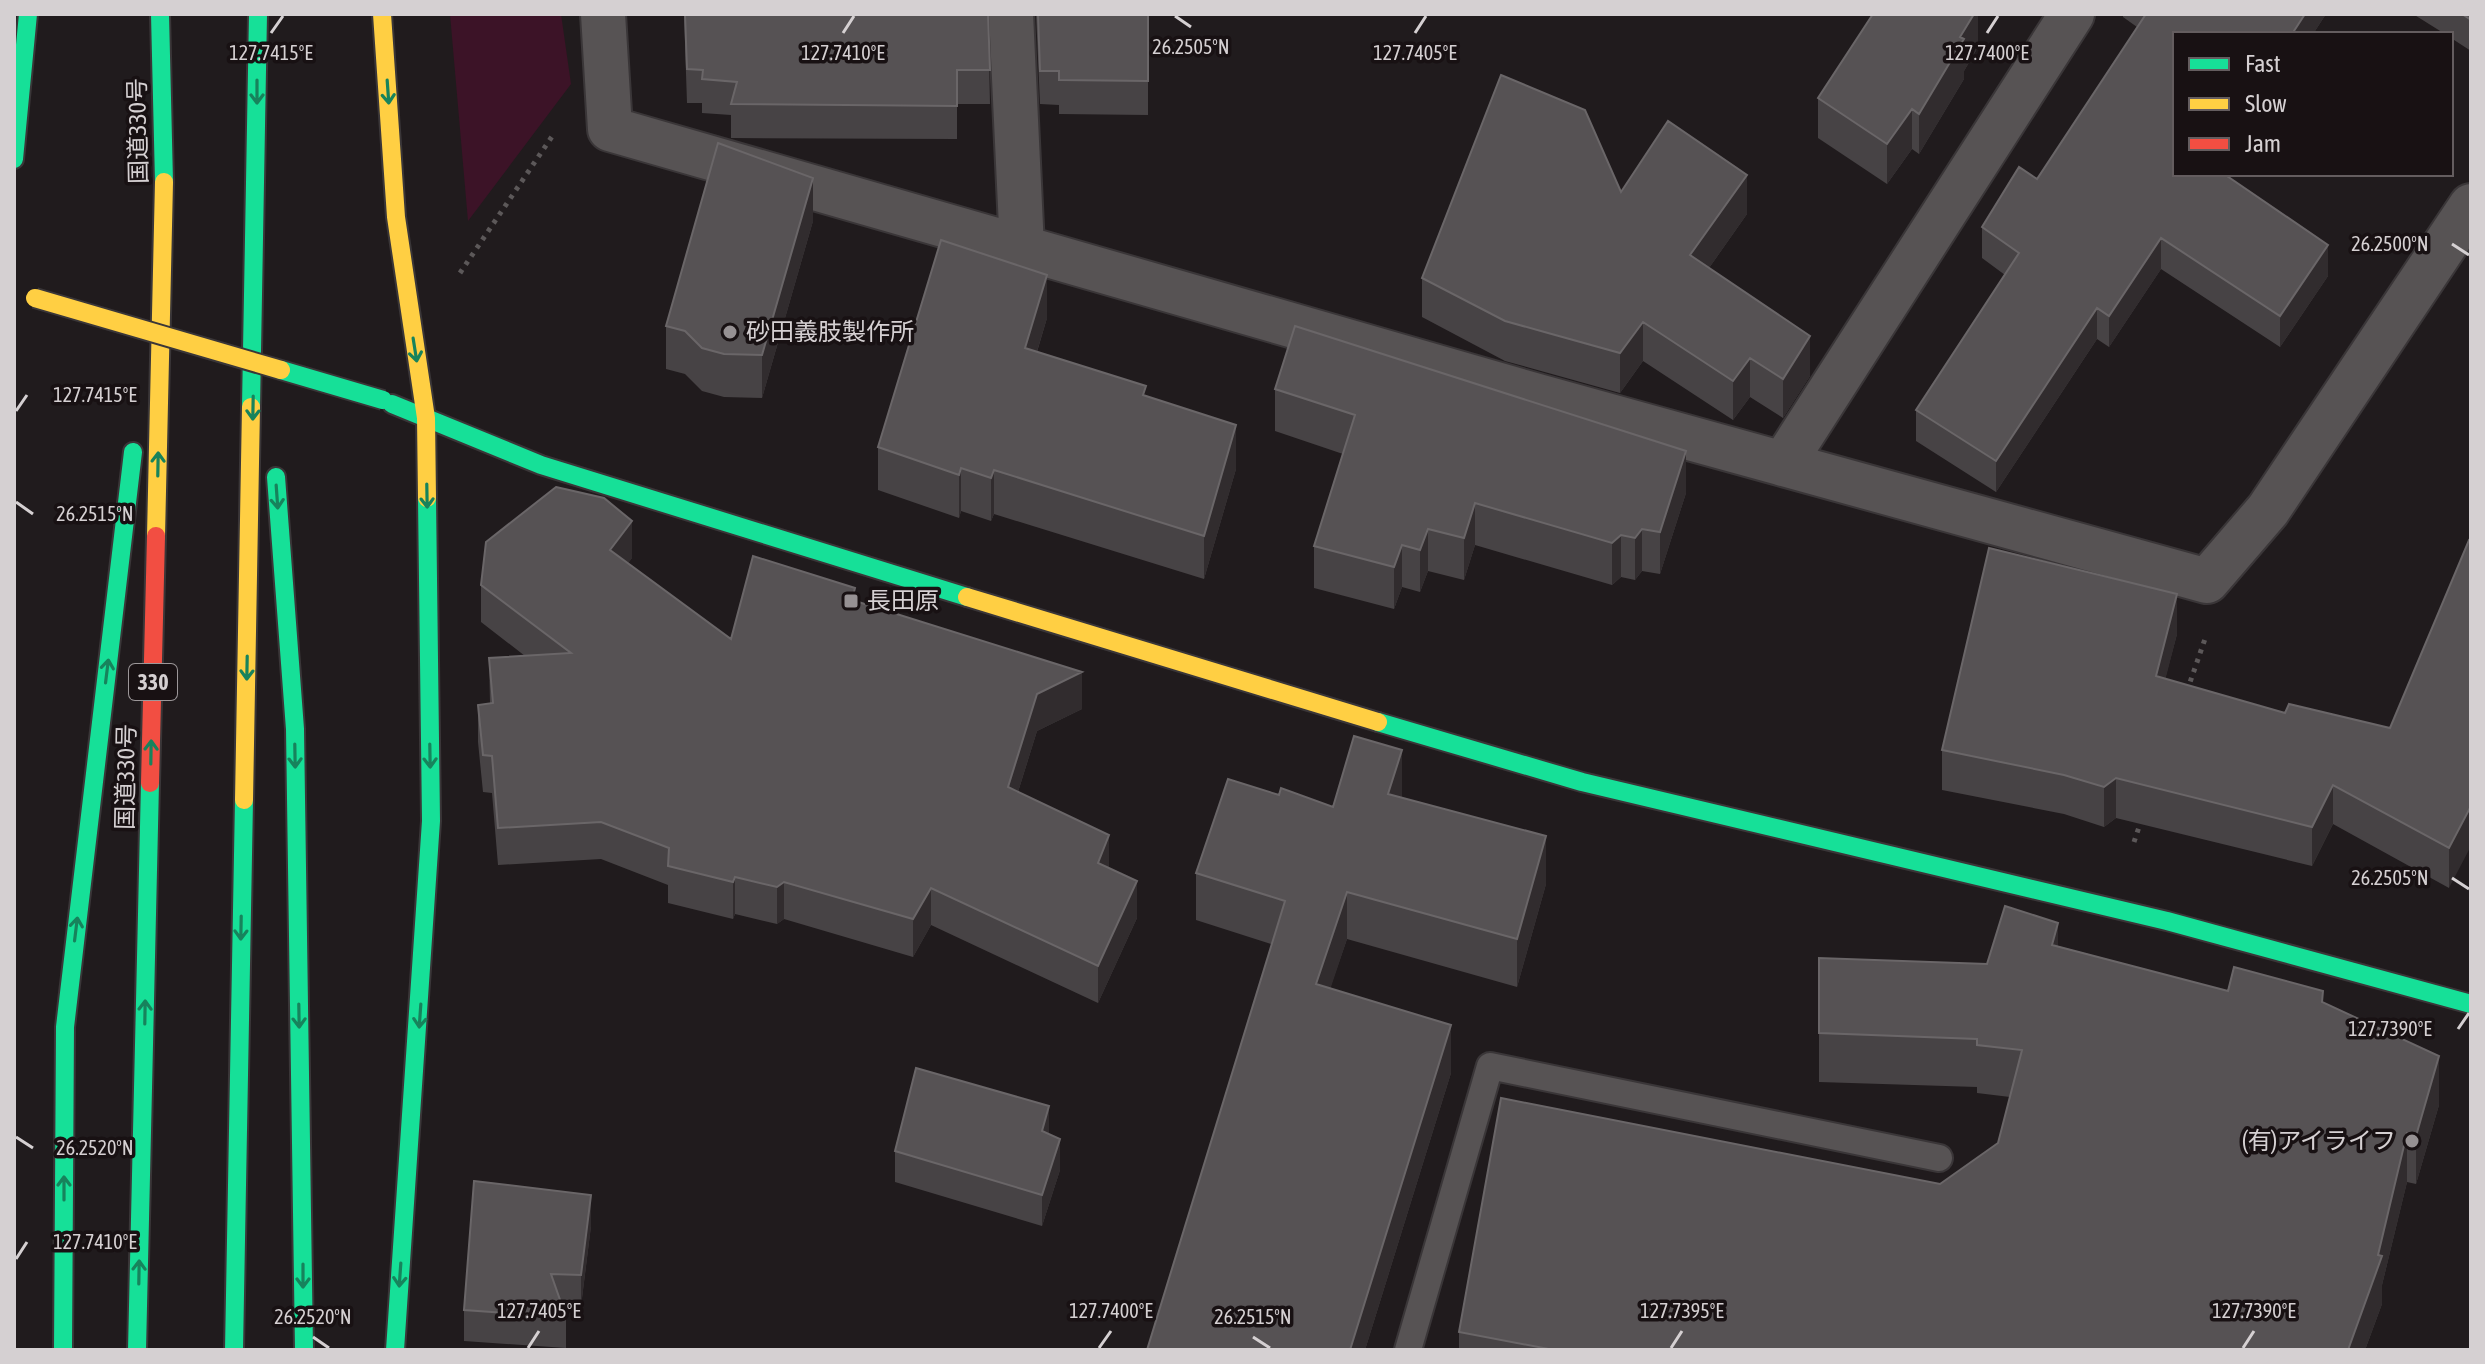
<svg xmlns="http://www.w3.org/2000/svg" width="2485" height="1364" font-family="'Asap Condensed','Noto Sans JP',sans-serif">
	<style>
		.green { fill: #3c1327 }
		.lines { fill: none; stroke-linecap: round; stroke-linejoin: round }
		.lane-casing { stroke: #3a3638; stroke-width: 30 }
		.street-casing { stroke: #3a3638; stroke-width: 48 }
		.fast-casing { stroke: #3a3638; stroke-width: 22 }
		.slow-casing { stroke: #3a3638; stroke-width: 22 }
		.jam-casing { stroke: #3a3638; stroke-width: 22 }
		.path { stroke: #5c5859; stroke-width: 5; stroke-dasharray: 4 6; stroke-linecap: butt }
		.lane { stroke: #575354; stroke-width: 26 }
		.street { stroke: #575354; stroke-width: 44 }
		.fast { stroke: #16e098; stroke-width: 18 }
		.slow { stroke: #ffcf43; stroke-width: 18 }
		.jam { stroke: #f24e42; stroke-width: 18 }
		.fast-bridge-casing { stroke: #3a3638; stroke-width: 22; stroke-linecap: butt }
		.slow-bridge-casing { stroke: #3a3638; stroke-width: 22; stroke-linecap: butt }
		.fast-bridge { stroke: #16e098; stroke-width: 18 }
		.slow-bridge { stroke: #ffcf43; stroke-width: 18 }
		.wall { fill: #474345 }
		.shaded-wall { fill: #312c2e }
		.building { fill: #565254; stroke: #6a6668; stroke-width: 2 }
		.oneway { stroke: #17835c }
		.ticks { fill: none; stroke: #d5d0d2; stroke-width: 3 }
		.poi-dot { fill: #969193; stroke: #181113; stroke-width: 3 }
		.labels { text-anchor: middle; stroke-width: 7; stroke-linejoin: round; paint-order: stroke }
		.shield { fill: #181113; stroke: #9c9799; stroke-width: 2 }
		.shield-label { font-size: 22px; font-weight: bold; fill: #d5d0d2 }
		.street-label { font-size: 24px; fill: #d5d0d2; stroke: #181113 }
		.poi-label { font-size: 24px; fill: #d5d0d2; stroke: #181113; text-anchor: start }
		.ticks-label { font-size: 20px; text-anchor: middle; fill: #d5d0d2; stroke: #181113; stroke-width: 7; stroke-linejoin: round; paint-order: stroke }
	</style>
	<rect width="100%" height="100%" fill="#201b1d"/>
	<path class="green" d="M450,14H561L571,84L468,221Z"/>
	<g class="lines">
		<defs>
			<path id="lane" d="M1408,1350L1490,1066L1939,1158"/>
			<path id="street" d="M603,14L610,129L1541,397L2207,581L2268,510L2471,206
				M1011,14L1022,248
				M1783,464L2072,14"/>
			<path id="fast" d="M160,14L164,182
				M14,159L28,14
				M392,404L541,465L967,597
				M251,407L258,14
				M276,477L295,729L304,1350
				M1378,722L1582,782L2167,921L2471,1004
				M63,1350L65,1027L133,452
				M137,1350L150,783
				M234,1350L244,800
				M395,1350L431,821L427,498"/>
			<path id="slow" d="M382,14L396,217L426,418L427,498
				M156,536L164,182
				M967,597L1378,722
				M244,800L251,407"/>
			<path id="jam" d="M150,783L156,536"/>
		</defs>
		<use href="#lane" class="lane-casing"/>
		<use href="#street" class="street-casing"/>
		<use href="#fast" class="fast-casing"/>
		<use href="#slow" class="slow-casing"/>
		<use href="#jam" class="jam-casing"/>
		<path class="path" d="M460,273L553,135
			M2187,691L2206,636
			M2134,842L2141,821"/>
		<use href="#lane" class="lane"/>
		<use href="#street" class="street"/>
		<use href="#fast" class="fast"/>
		<use href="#slow" class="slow"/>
		<use href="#jam" class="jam"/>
		<defs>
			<path id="fast-bridge" d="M281,370L383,400"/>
			<path id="slow-bridge" d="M35,298L281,370"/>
		</defs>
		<use href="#fast-bridge" class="fast-bridge-casing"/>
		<use href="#slow-bridge" class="slow-bridge-casing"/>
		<use href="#fast-bridge" class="fast-bridge"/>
		<use href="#slow-bridge" class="slow-bridge"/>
	</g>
	<path class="wall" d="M684,14H988L990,104H957V139L731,138V115L702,113V103H687Z
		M1036,14H1148V115L1059,114V105L1040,104Z
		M1978,14V47L1964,71V79L1919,154L1912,149L1887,184L1818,138V98Z
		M2123,14H2326L2313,34H2175V174L2328,276L2280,347L2161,269L2109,347L2097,339L1996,492L1916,441V410L2005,275L1982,258V227L2037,179L2137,27L2123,17Z
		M2413,14H2471V51L2451,38V34H2445Z
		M1621,192L1747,214L1709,268L1810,376L1783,418L1750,397L1733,420L1643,361L1620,393L1505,361L1422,317V278Z
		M813,221L762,398L724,397L702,391L685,374L666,369V326Z
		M1047,318L1037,352L1146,396L1236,469L1204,579L994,514L991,521L961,511L959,518L878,490V447Z
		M1275,389L1686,493L1660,574L1642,571L1635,580L1621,577L1612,585L1475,545L1464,580L1428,571L1420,592L1402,587L1394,609L1314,588V546L1343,454L1275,431Z
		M2469,540L2449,888L2333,824L2312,866L2116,818L2104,827L2064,814L1942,790V750L2177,634L2165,679L2285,713L2390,728Z
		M632,558L628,563L731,639L855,601L1082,709L1037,731L1018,792L1109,868L1137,918L1098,1003L931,925L913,957L784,919L777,924L735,914L733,919L668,903V885L601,859L498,865L492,793L483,792L478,742V705L490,703L489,658L525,656L481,622V585Z
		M1279,795L1333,807L1402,798L1546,884L1517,987L1347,939L1330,988L1451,1073L1365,1350L1271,944L1196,920V873Z
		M2058,946L2228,991L2323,1003L2439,1105L2416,1184L2407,1182L2382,1285V1304L2365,1350H1459V1332L1940,1184L1998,1143L2010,1097L1977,1093V1087L1819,1082V958L1987,964Z
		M895,1151L1060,1170L1042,1226L895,1182Z
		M591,1226L581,1306L562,1305L566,1317V1348L464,1341V1310Z"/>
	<path class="shaded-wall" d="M1961,14H1978V47L1964,71V79L1919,154V114Z
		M2305,14H2326L2313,34H2292Z
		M1912,109V149L1887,184V144Z
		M1747,175V214L1690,295V255Z
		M813,178V221L762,398V355Z
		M2161,238V269L2109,347V316Z
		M2328,245V276L2280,347V316Z
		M1047,275V318L1025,391V348Z
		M2097,308V339L1996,492V461Z
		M1643,322V361L1620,393V353Z
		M1810,336V376L1783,418V379Z
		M1750,358V397L1733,420V381Z
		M1236,425V469L1204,579V536Z
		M1686,451V493L1660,574V532Z
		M961,468V511L959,518V475Z
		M994,470V514L991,521V478Z
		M1475,503V545L1464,580V538Z
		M632,521V558L610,587V550Z
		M1428,529V571L1420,592V550Z
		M1642,529V571L1635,580V538Z
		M1621,535V577L1612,585V543Z
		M1402,545V587L1394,609V567Z
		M2177,594V634L2156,716V676Z
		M1082,672V709L1037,731L1008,824V787L1037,694Z
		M1402,750V798L1388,794Z
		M2116,778V818L2104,827V787Z
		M2333,785V824L2312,866V827Z
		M2471,806V846L2449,888V848Z
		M1109,835V872L1098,863Z
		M1546,836V884L1517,987V939Z
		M735,877V914L733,919V882Z
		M1137,881V918L1098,1003V966Z
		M784,882V919L777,924V887Z
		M931,888V925L913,957V919Z
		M1347,892V939L1316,1032V984Z
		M2058,923V972L2052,945Z
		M1451,1025V1073L1365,1350H1350Z
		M2439,1056V1105L2416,1184V1136Z
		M1049,1106V1137L1042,1131Z
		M2407,1133V1182L2382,1285V1304L2365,1350H2348L2378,1255Z
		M1060,1139V1170L1042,1226V1195Z
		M591,1195V1226L581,1306V1275Z"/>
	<path class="building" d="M685,14H988L990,70H957V106L731,104L737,82L702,79L703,70L687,69Z
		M1038,14H1148V81L1059,80V71H1040Z
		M1873,14H1974L1960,37L1964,39L1919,114L1912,109L1887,144L1818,98Z
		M2146,14H2305L2292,34H2175V174H2224L2328,245L2280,316L2161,238L2109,316L2097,308L1996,461L1916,410L2019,253L1982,227L2019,167L2037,179Z
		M2462,14H2471V20Z
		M1501,75L1585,110L1621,192L1668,121L1747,175L1690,255L1810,336L1783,379L1750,358L1733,381L1643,322L1620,353L1548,333L1505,321L1422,278Z
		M718,143L813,178L762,355L724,354L702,348L685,331L666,326Z
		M941,240L1047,275L1025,348L1146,386L1143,395L1236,425L1204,536L994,470L991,478L961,468L959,475L878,447Z
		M1295,326L1686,451L1660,532L1642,529L1635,538L1621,535L1612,543L1475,503L1464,538L1428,529L1420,550L1402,545L1394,567L1314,546L1355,415L1275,389Z
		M556,487L604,498L632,521L610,550L731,639L753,556L855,588L852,600L1082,672L1037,694L1008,787L1109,835L1098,863L1137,881L1098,966L931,888L913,919L784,882L777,887L735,877L733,882L668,866L669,848L601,822L498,828L492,756L483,755L478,705L493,703L489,658L571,653L481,585L486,542Z
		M2469,540L2471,541V806L2449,848L2333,785L2312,827L2116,778L2104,787L2064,775L1942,750L1989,548L2177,594L2156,676L2285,713L2289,704L2390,728Z
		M1354,736L1402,750L1388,794L1546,836L1517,939L1347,892L1316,984L1451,1025L1350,1350H1147L1285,901L1196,873L1228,779L1279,795L1281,788L1333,807Z
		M2005,906L2058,923L2052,945L2228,991L2234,967L2323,991L2322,1002L2439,1056L2416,1136L2407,1133L2378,1255L2382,1256L2348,1350H1554L1459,1332L1501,1098L1940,1184L1998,1143L2022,1050L1977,1045V1039L1819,1033V958L1987,964Z
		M916,1068L1049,1106L1042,1131L1060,1139L1042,1195L895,1151Z
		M474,1181L591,1195L581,1275L551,1274L566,1317L464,1310Z"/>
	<defs><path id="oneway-shaft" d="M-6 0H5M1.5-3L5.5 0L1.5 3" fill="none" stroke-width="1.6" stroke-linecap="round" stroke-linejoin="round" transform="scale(2)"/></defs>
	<g class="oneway">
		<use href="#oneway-shaft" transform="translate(257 92) rotate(90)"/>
		<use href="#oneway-shaft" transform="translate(388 92) rotate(86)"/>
		<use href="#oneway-shaft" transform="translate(415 350) rotate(81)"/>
		<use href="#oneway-shaft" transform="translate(253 408) rotate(91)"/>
		<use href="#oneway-shaft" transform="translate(158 464) rotate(-89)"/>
		<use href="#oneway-shaft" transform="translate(427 496) rotate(89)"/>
		<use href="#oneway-shaft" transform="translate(277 497) rotate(86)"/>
		<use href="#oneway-shaft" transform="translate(247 668) rotate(91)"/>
		<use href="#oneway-shaft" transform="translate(107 671) rotate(-83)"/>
		<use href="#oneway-shaft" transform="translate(151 752) rotate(-89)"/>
		<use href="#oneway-shaft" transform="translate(295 756) rotate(89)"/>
		<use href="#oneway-shaft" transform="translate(430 756) rotate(89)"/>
		<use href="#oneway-shaft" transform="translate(241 928) rotate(91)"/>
		<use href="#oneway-shaft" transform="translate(76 929) rotate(-83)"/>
		<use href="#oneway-shaft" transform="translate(145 1012) rotate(-89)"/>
		<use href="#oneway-shaft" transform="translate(299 1016) rotate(89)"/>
		<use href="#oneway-shaft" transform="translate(420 1016) rotate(94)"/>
		<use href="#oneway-shaft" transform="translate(64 1188) rotate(-90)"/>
		<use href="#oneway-shaft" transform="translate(139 1272) rotate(-89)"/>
		<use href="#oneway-shaft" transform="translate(400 1275) rotate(94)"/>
		<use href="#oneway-shaft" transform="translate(303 1276) rotate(90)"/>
	</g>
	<path class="ticks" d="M1175,16L1191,27M271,33L283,16M843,33L854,16M1415,33L1426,16M1987,33L1998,16M2452,244L2469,255M16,411L27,395M16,502L33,514M2452,878L2469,889M2458,1029L2469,1013M16,1137L33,1148M16,1259L27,1242M313,1337L329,1348M1253,1337L1270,1348M528,1348L539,1331M1099,1348L1111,1331M1671,1348L1682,1331M2243,1348L2254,1331"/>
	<g class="poi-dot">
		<circle cx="730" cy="332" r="8"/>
		<rect x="843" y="593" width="16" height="16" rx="4"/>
		<circle cx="2412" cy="1141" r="8"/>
	</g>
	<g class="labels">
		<rect class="shield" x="129" y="664" width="48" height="36" rx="6"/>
		<g class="shield-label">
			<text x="153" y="690">330</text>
		</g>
		<g class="street-label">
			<text transform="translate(138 131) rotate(-91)" y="8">国道330号</text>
			<text transform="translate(126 777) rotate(-89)" y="8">国道330号</text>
		</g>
		<g class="poi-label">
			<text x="746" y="340">砂田義肢製作所</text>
			<text x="867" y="609">長田原</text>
			<text x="2396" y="1149" text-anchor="end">(有)アイライフ</text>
		</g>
	</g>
	<g class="ticks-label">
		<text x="1191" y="54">26.2505°N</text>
		<text x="271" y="60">127.7415°E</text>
		<text x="843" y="60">127.7410°E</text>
		<text x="1415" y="60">127.7405°E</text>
		<text x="1987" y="60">127.7400°E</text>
		<text x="2390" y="251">26.2500°N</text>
		<text x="95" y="402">127.7415°E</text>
		<text x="95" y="521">26.2515°N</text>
		<text x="2390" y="885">26.2505°N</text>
		<text x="2390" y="1036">127.7390°E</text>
		<text x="95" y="1155">26.2520°N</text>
		<text x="95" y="1249">127.7410°E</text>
		<text x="539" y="1318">127.7405°E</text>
		<text x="1111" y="1318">127.7400°E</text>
		<text x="1682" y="1318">127.7395°E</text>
		<text x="2254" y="1318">127.7390°E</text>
		<text x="313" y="1324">26.2520°N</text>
		<text x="1253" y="1324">26.2515°N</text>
	</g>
	<rect width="2485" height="1364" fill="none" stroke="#d5d0d2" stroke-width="32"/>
	<rect x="2173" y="32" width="280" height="144" fill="#181113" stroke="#645d5f" stroke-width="2"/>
	<rect x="2189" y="58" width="40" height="12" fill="#16e098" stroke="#645d5f" stroke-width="2"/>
	<text x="2245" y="72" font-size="24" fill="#d5d0d2">Fast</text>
	<rect x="2189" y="98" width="40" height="12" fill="#ffcf43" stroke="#645d5f" stroke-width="2"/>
	<text x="2245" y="112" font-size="24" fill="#d5d0d2">Slow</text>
	<rect x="2189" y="138" width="40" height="12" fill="#f24e42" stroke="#645d5f" stroke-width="2"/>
	<text x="2245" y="152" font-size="24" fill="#d5d0d2">Jam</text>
</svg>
